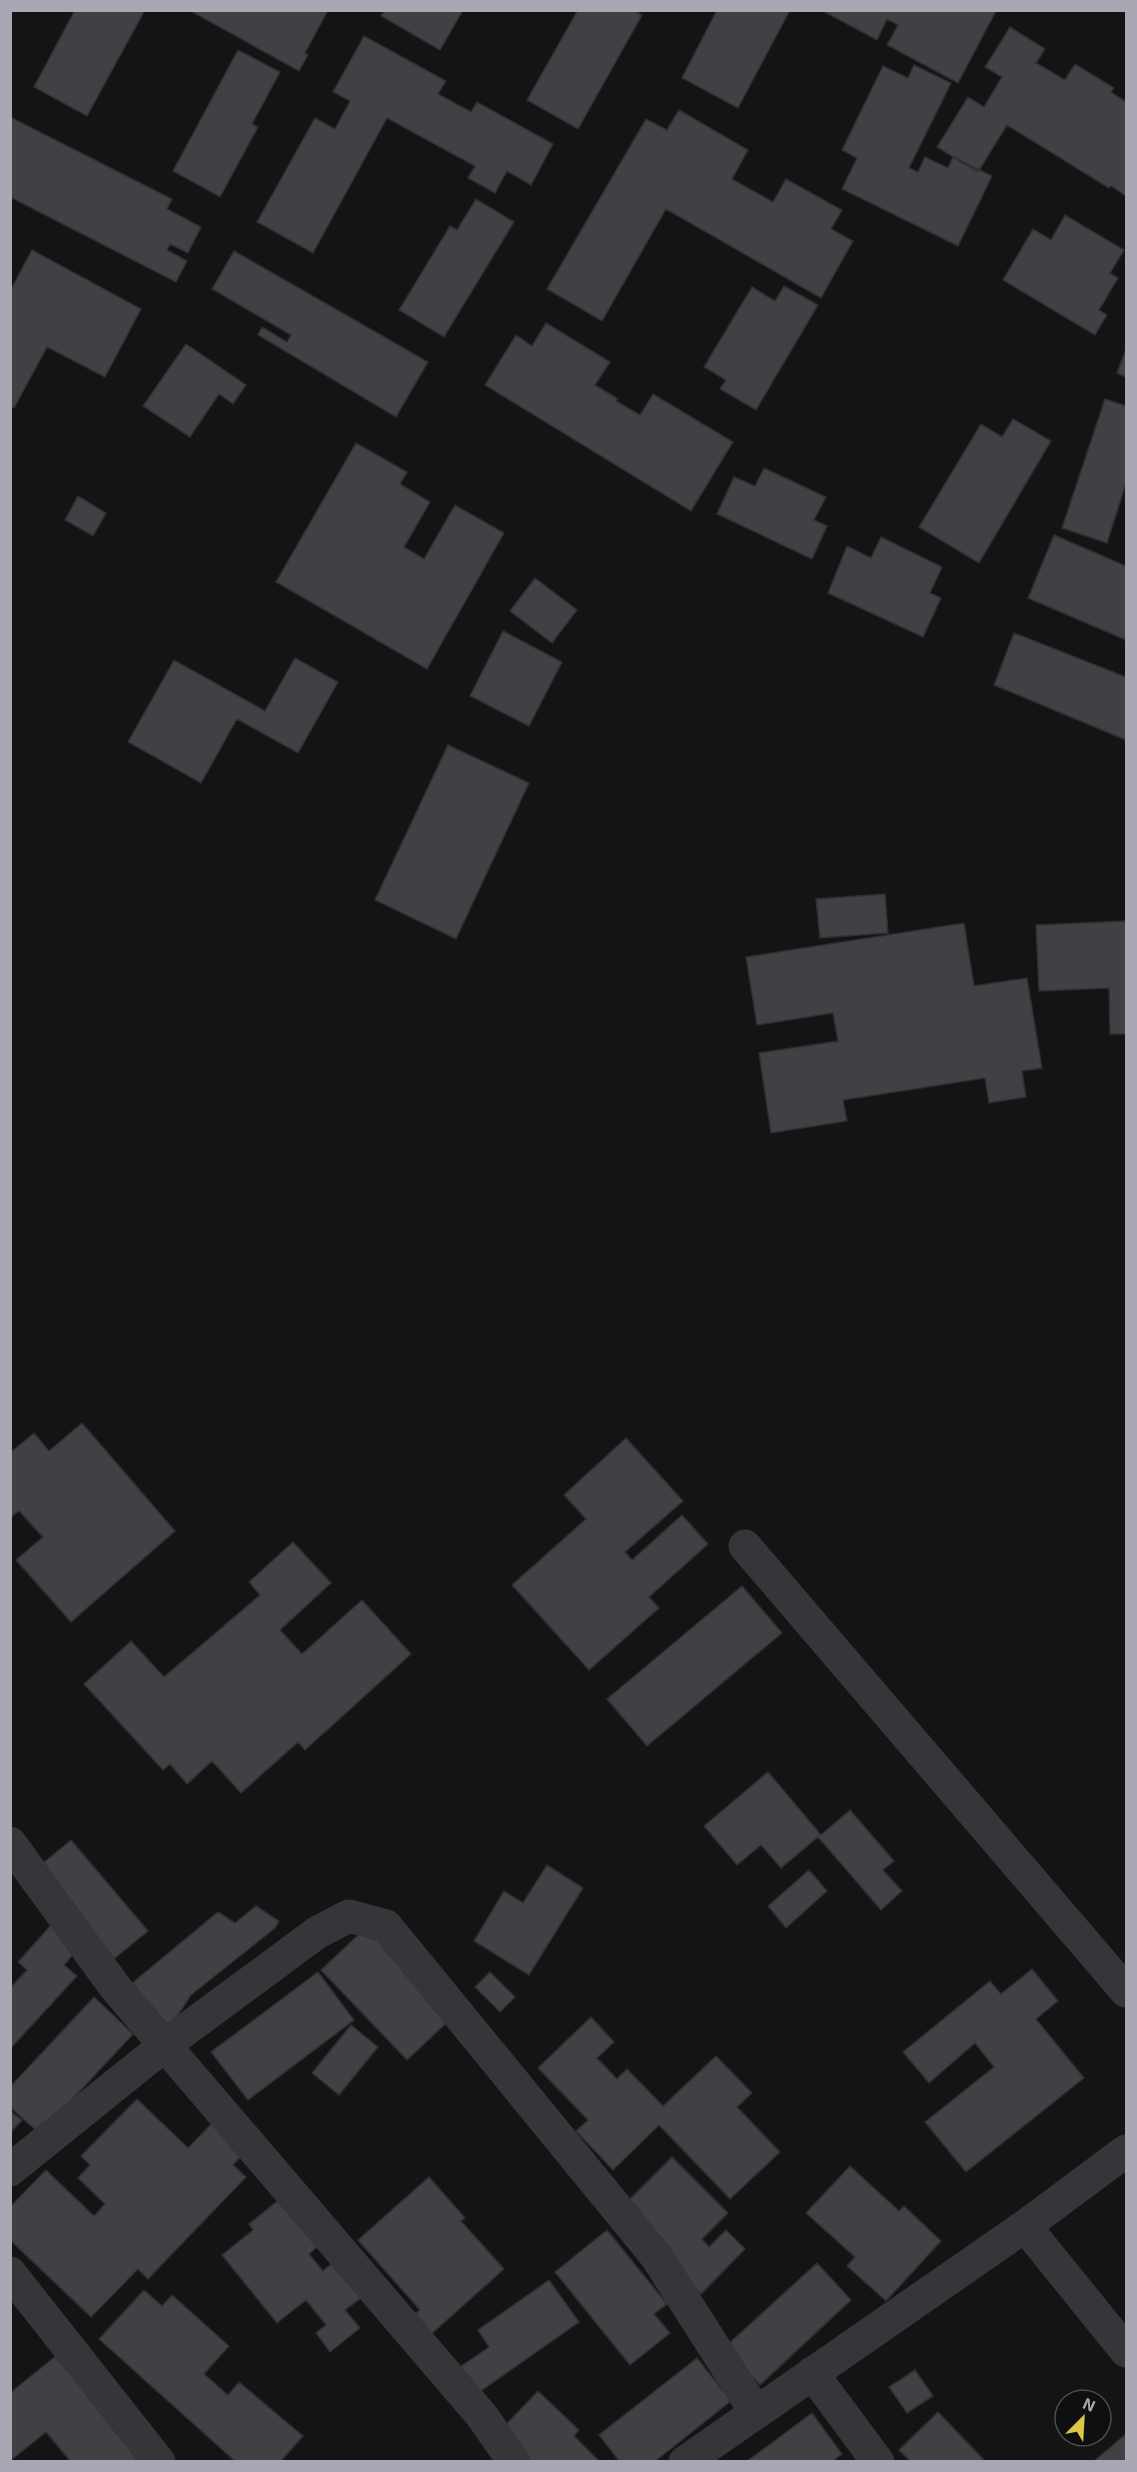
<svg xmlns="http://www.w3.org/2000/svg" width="1137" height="2472" font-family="'Exo 2',sans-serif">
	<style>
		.building { fill: #414145; stroke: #2f2e31; stroke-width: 1.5 }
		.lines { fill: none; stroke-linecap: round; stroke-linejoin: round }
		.street { stroke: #35353a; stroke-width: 33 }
	</style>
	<rect width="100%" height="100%" fill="#141415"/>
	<path class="building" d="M75,10H145L87,116L34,87Z
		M189,10H328L305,53L308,55L299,71Z
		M385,10H463L440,50L381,16Z
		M578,10H633L642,15L578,129L527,100Z
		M717,10H790L738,108L682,78Z
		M821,10H995L996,11L958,83L887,45L898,25L887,19L877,40Z
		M1010,27L1045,49L1036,63L1065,80L1075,64L1114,88L1111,92L1126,102V196L1111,186L1109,188L1007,125L978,172L937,147L968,97L984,107L1002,77L985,67Z
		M364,36L446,81L438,94L471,112L477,102L553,144L531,185L507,171L495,193L468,178L475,166L387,118L313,253L257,222L315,118L335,129L350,101L333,92Z
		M238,50L280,72L252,124L258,127L220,197L173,171Z
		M914,65L951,83L909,168L918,172L925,157L948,168L953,157L992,176L958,246L842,189L857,158L842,150L883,66L908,78Z
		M679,110L748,150L732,179L773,202L786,179L842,210L831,229L853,241L821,298L666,209L602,321L547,289L646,119L667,130Z
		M10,117L172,199L167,209L201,227L188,253L170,244L167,250L187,261L176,282L10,197Z
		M476,199L514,222L444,337L399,310L450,226L457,230Z
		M1065,215L1124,250L1110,273L1118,278L1099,310L1107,315L1095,335L1003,280L1033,229L1051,240Z
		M32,250L141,309L105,377L47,347L14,408L10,406V291Z
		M234,251L428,362L396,417L258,335L262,327L287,342L291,335L212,289Z
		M784,286L818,305L756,410L720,389L726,380L704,367L752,287L775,301Z
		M546,323L610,362L595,385L618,399L616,401L640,415L653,394L733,442L691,511L485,385L516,335L532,346Z
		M186,344L246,385L233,404L219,394L190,437L143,406Z
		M1126,349V377L1117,373Z
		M1105,399L1126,406V483L1107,543L1062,528Z
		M1013,419L1051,441L979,563L919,527L981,424L1002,437Z
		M356,443L407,472L400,484L430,502L404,547L424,559L455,505L504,533L427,669L276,582Z
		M764,468L826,497L814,520L827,526L812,559L717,514L734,477L755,486Z
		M78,496L106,513L93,536L65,520Z
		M1054,535L1126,566V640L1028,598Z
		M881,537L942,567L930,593L941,598L923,637L828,593L847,546L871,558Z
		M535,578L577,610L552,643L510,611Z
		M503,631L562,662L529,726L470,696Z
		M1014,633L1126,677V740L994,685Z
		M295,658L338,682L298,753L237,719L201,783L128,742L174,660L265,711Z
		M448,745L529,783L456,939L375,900Z
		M885,894L888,933L820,938L816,899Z
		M1126,921V1034H1110L1109,988L1039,991L1036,925Z
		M964,923L974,986L1027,978L1042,1068L1022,1071L1026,1097L989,1103L985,1078L843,1100L847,1121L771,1133L759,1053L838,1041L833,1013L757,1025L746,957Z
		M82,1423L175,1531L71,1622L16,1560L43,1537L19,1511L10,1518V1453L34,1433L49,1451Z
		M626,1438L683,1501L625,1552L632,1560L682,1515L708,1544L649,1597L659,1608L589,1670L512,1585L586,1519L564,1495Z
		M293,1542L331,1583L280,1630L302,1654L362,1600L411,1654L305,1750L298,1742L241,1793L212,1761L187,1784L170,1764L163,1770L84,1684L131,1641L164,1677L260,1595L249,1582Z
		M742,1586L782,1633L647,1746L607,1699Z
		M768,1772L821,1835L850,1810L894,1861L883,1870L902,1891L881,1910L818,1837L781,1868L761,1845L737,1865L704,1826Z
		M71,1840L148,1931L114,1959L37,1868Z
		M547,1865L583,1888L529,1975L474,1941L504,1891L523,1903Z
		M809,1870L827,1891L786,1928L768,1906Z
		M256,1906L279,1921L275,1928L191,1995L176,2018L161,2031L125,1989L218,1912L235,1923Z
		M371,1923L457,2013L407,2060L321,1970Z
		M52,1924L79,1948L64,1965L77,1976L11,2048L10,1988L27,1970L18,1962Z
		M1032,1969L1058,2001L1036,2019L1084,2078L966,2172L925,2122L994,2067L975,2043L929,2083L903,2052L990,1981L1001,1994Z
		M318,1972L354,2020L248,2100L211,2052Z
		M490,1972L515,1997L500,2012L475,1987Z
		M94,1997L133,2034L40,2134L10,2107V2087Z
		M591,2017L614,2042L597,2058L617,2079L627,2069L663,2106L716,2056L752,2093L737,2107L780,2152L730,2199L659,2125L613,2170L576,2131L588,2120L538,2068Z
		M351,2025L378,2047L339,2095L312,2073Z
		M137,2099L188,2148L221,2114L252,2144L233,2165L246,2177L148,2279L138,2269L91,2317L10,2240V2207L46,2170L94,2216L105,2204L78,2178L90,2165L81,2156Z
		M10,2111L22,2120L10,2133Z
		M672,2157L728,2213L702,2239L709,2247L726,2230L745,2249L701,2294L618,2211Z
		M850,2166L899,2211L904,2206L941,2241L886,2301L847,2266L855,2257L806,2213Z
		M429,2177L465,2218L461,2221L504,2269L429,2336L411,2317L420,2310L358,2240Z
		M285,2195L323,2242L309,2254L323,2271L337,2259L365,2295L345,2310L360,2328L330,2352L316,2333L326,2325L306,2300L277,2323L222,2255L253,2230L249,2224Z
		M607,2230L667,2304L654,2314L670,2333L630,2365L555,2272Z
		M817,2263L851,2300L760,2385L725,2347Z
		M549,2280L579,2322L478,2393L460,2367L489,2347L478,2330Z
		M144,2290L162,2306L172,2295L229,2346L204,2374L228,2395L239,2382L303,2436L280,2462H236L99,2339Z
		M57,2355L145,2462H71L46,2432L10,2461V2393Z
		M697,2358L731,2401L654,2462H620L599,2435Z
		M915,2370L933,2396L907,2413L889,2387Z
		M538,2391L579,2430L574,2436L600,2462H514L492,2439Z
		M938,2412L986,2462H911L899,2450Z
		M812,2413L842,2454L831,2462H746Z
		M1126,2434V2462H1093Z"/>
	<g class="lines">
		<path class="street" d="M745,1546L1126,1991
			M10,1843L115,1987L482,2416L514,2462
			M10,2170L165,2045L318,1932L349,1916L386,1926L656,2256L755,2411
			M1025,2226L1126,2351
			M10,2273L159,2462
			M812,2373L878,2462
			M685,2462L1025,2226L1126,2151"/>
	</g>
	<rect width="1137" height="2472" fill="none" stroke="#a7a8b4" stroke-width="24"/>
	<g transform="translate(1083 2418) rotate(24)"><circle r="28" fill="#0f0f10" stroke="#4c4c52" stroke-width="1.5"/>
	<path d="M0-4.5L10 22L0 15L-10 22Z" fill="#dbc746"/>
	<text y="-9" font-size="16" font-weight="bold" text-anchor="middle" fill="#a7a8b4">N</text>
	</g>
</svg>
